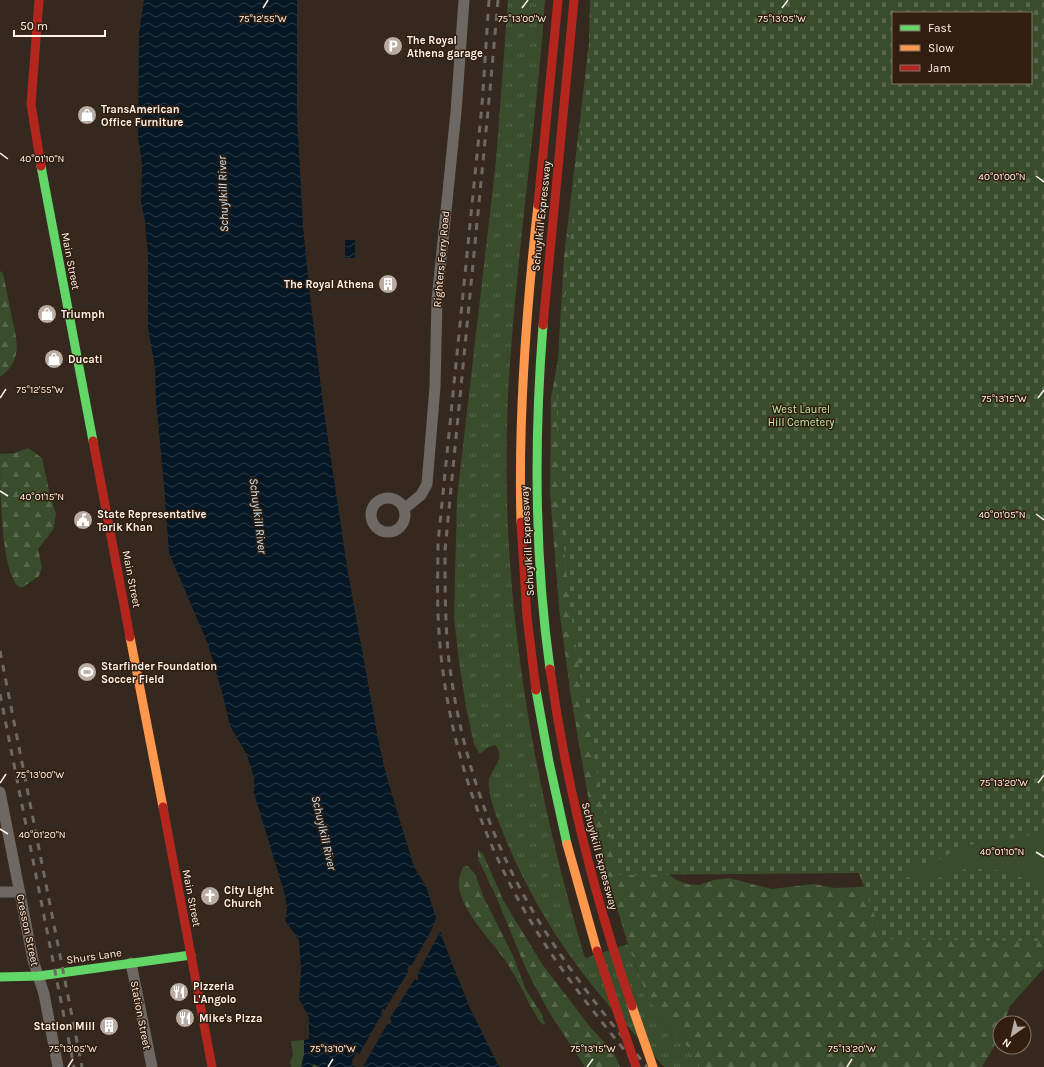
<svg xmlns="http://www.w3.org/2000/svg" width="1044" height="1067" font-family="Karla,sans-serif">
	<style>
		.grass { fill: url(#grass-tufts) }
		.forest { fill: url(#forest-firs) }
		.cemetery { fill: url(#cemetery-stones); fill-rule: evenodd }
		.green { fill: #394d2d }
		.water { fill: url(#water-waves); fill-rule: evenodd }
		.pier { fill: #35291f }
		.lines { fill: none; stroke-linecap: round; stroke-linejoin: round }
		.street { stroke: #6d6864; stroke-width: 11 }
		.fast { stroke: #63d668; stroke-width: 9 }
		.slow { stroke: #ff974d; stroke-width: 9 }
		.jam { stroke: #b3261e; stroke-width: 9 }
		.rail { stroke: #706862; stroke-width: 3; stroke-dasharray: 7 7; stroke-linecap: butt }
		.jam-bridge { stroke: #b3261e; stroke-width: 9 }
		.ticks { fill: none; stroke: #fef2ea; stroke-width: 1.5 }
		.labels { text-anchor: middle; stroke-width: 3; stroke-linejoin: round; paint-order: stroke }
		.poi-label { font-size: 11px; font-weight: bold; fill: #fef2ea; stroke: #321e0e; text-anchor: start }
		.street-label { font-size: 11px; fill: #fef2ea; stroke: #321e0e }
		.park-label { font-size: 11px; fill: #baeba7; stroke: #321e0e }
		.water-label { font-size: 12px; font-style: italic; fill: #c8e4f9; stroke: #321e0e }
		.ticks-label { font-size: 10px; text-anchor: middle; fill: #fef2ea; stroke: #321e0e; stroke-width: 3; stroke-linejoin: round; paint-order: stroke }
	</style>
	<defs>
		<pattern id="grass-tufts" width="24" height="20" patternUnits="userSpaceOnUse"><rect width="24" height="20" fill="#394d2d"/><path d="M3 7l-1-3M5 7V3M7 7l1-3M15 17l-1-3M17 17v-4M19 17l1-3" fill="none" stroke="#57674c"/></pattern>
		<pattern id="forest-firs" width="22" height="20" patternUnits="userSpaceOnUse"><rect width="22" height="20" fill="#394d2d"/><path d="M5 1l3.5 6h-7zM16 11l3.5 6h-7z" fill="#57674c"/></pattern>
		<pattern id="cemetery-stones" width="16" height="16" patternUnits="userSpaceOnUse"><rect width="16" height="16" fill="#394d2d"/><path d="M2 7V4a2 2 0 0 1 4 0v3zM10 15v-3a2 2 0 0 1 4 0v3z" fill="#57674c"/></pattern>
		<pattern id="water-waves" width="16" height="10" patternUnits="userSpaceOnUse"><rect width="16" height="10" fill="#051724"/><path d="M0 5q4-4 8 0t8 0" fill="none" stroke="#2a3944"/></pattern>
	</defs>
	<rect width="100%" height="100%" fill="#35291f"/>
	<path class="grass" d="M508,0H545C536,132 515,263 508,396C499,586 530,773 584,955L586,958L628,944L637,970L661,1018L681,1037L700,1067H664C633,1032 600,998 573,960C546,923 519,874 502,830C497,818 487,793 489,780C492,767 507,758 495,745L487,748L481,753H479L474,744L466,707L459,661L454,617L457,498L496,161Z"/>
	<path class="forest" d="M590,0H623L663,870L675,879L687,884L699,885L714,880L729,878L772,889L814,884L834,888L881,886L1044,889V968L1010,1006L1004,1023H1000C1000,1040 990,1053 982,1067H700L681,1037L661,1018L647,996L628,944L603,861L589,802L571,697L559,608L550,493L551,398L558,359L564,257L589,42Z
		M0,271L3,273C6,286 8,300 11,313C16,338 25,359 0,377Z
		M28,448L42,458L50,495L56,514L53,530L38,549L42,567L39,576L23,587H19C0,572 0,481 0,454L15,453Z
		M478,850L483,854L503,900L542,964L590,1027L614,1053L620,1067H585L549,1012L526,969L495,894L478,859Z
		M468,866L475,874L484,898L513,956L526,990L541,1013L545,1024L544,1025L540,1022C527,1001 517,976 502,956C487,936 464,913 459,888C458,882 460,873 463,867Z"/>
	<path class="cemetery" d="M593,0H1044V941L883,939L859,873L619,875C586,728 560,579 557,428C556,363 565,298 571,234C579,156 586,78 593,0ZM893,13H1031V83H893Z"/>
	<path class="green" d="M1044,831V889L1018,876L1003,871L980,869H966L944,877L927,880L904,877L903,867L934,862L958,849L977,843L1021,837Z
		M304,1040L309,1060L319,1067H291L290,1062L293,1055L291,1041Z"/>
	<path class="water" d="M144,0H297V115L303,226L310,296L324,412L348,573L379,744L387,778L414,867L426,886L443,940L457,976L470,1008L499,1067H363V1063L356,1053L352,1061L353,1066L357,1067H319L314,1064L312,1067H301L304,1054V1040L309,1039V1017L299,999L301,970L299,940L285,921L287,910L285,895L254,793V778L247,755L230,726L223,696L208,644L169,553L164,485L156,402L155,367L148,328V256L145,221L141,202L142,164L138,137L139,33ZM410,965L418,976V980L414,979L407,969ZM383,1008L391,1020V1023H388L381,1013Z
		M345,240H355V258H345Z"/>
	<path class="pier" d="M438,914L442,928L416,977L410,968L430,933Z
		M410,969L416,977L389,1020L383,1013L389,1021L363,1067H361V1063L357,1058L379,1019Z"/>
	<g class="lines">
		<path class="street" d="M371 515a17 17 0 1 1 34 0a17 17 0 1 1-34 0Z
			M404,509L421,495L427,484L435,387L437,300L456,112L464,0
			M0,792L33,960L44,994L58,1067
			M0,892H20
			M131,963L152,1067"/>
		<path class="fast" d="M41,166L93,441
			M543,325C534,440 534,554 550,669
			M536,690L549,762L567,844
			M0,977L39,976L191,955"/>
		<path class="slow" d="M521,522C518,416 526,311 538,205
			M130,637L163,807
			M567,844L597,951
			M632,1006L653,1067"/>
		<path class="jam" d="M39,0L31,104L41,166
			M538,205L558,0
			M543,325L574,0
			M93,441L130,637
			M521,522L527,617L536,690
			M550,669C566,784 594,896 632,1006
			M163,807L212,1067"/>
		<path class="rail" d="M489,0L482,105L438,543C438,566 437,590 438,613C442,728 480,844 543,941C571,985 605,1026 638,1067
			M498,0L490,90L445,550C445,587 445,624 449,661C461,758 495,856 549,937C578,983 613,1025 647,1067
			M0,651L82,1067
			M0,694L74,1067"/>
		<path class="jam-bridge" d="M597,951L636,1067"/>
	</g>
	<path class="ticks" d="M263,8L268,0M522,8L528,0M782,8L788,0M0,153L8,159M1036,176L1044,182M0,398L6,389M1038,398L1044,390M0,491L8,496M1036,514L1044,520M0,783L6,774M1038,783L1044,775M0,829L8,834M1036,852L1044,857M68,1067L73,1059M328,1067L333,1059M587,1067L593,1059M847,1067L852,1059"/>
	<defs>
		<symbol id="parking-disc" viewBox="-11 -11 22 22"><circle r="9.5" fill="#b8aca3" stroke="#321e0e"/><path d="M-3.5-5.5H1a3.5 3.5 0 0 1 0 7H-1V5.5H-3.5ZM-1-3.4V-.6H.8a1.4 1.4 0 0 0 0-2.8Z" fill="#fff"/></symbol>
		<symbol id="shop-disc" viewBox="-11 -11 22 22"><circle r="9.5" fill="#b8aca3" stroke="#321e0e"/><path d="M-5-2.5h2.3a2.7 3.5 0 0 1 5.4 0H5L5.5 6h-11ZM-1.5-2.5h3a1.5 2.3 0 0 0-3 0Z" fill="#fff"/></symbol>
		<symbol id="building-disc" viewBox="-11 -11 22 22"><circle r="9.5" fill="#b8aca3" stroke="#321e0e"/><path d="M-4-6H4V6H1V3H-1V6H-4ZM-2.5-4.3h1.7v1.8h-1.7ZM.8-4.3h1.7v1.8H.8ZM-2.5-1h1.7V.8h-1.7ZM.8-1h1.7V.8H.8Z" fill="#fff"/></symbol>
		<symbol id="civic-disc" viewBox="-11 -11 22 22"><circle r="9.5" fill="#b8aca3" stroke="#321e0e"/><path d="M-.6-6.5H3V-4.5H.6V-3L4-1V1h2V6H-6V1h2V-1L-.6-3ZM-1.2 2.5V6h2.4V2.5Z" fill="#fff"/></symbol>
		<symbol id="stadium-disc" viewBox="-11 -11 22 22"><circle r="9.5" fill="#b8aca3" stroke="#321e0e"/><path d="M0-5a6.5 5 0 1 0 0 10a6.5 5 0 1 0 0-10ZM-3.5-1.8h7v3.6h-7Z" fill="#fff"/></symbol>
		<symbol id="church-disc" viewBox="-11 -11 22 22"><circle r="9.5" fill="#b8aca3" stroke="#321e0e"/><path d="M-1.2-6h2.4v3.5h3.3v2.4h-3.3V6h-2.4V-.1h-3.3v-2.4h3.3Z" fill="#fff"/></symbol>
		<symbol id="restaurant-disc" viewBox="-11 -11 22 22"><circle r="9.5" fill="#b8aca3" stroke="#321e0e"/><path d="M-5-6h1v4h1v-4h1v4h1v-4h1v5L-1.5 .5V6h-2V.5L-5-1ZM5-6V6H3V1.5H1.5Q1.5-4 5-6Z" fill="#fff"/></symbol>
	</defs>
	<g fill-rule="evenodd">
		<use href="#parking-disc" x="382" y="35" width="22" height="22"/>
		<use href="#shop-disc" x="76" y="104" width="22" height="22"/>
		<use href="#building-disc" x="377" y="273" width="22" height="22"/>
		<use href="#shop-disc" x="36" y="303" width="22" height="22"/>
		<use href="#shop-disc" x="43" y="348" width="22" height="22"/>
		<use href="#civic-disc" x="72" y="509" width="22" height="22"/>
		<use href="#stadium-disc" x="76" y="661" width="22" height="22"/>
		<use href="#church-disc" x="199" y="885" width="22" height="22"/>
		<use href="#restaurant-disc" x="168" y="981" width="22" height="22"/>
		<use href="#restaurant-disc" x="174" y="1007" width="22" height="22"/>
		<use href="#building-disc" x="98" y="1015" width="22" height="22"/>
	</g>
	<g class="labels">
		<g class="poi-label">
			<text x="407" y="44">The Royal<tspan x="407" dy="13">Athena garage</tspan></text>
			<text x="101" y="113">TransAmerican<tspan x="101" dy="13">Office Furniture</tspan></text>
			<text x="374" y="288" text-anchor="end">The Royal Athena</text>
			<text x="61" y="318">Triumph</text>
			<text x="68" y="363">Ducati</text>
			<text x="97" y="518">State Representative<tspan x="97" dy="13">Tarik Khan</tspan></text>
			<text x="101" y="670">Starfinder Foundation<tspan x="101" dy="13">Soccer Field</tspan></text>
			<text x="224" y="894">City Light<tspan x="224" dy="13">Church</tspan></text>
			<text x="193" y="990">Pizzeria<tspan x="193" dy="13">L'Angolo</tspan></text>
			<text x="199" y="1022">Mike's Pizza</text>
			<text x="95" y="1030" text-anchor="end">Station Mill</text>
		</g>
		<g class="street-label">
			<text transform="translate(541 216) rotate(-84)" y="4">Schuylkill Expressway</text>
			<text transform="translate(441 259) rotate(-85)" y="4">Righters Ferry Road</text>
			<text transform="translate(71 261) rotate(79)" y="4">Main Street</text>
			<text transform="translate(527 541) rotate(-93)" y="4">Schuylkill Expressway</text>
			<text transform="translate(132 579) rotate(79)" y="4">Main Street</text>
			<text transform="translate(600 856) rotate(75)" y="4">Schuylkill Expressway</text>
			<text transform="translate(192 898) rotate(79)" y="4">Main Street</text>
			<text transform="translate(28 930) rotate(78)" y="4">Cresson Street</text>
			<text transform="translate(94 956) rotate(-8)" y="4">Shurs Lane</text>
			<text transform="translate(141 1015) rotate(79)" y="4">Station Street</text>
		</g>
		<g class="park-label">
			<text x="801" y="413">West Laurel<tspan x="801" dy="13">Hill Cemetery</tspan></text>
		</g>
		<g class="water-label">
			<text transform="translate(223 194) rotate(-92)" y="4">Schuylkill River</text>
			<text transform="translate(258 516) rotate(83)" y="4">Schuylkill River</text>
			<text transform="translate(324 833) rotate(77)" y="4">Schuylkill River</text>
		</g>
	</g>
	<g class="ticks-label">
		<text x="263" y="22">75°12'55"W</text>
		<text x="522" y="22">75°13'00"W</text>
		<text x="782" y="22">75°13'05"W</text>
		<text x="42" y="162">40°01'10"N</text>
		<text x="1002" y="180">40°01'00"N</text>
		<text x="40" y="393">75°12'55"W</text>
		<text x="1004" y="402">75°13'15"W</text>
		<text x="42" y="500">40°01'15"N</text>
		<text x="1002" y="518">40°01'05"N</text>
		<text x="40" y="778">75°13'00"W</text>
		<text x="1004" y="786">75°13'20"W</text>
		<text x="42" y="838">40°01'20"N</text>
		<text x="1002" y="855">40°01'10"N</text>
		<text x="73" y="1052">75°13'05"W</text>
		<text x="333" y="1052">75°13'10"W</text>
		<text x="593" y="1052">75°13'15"W</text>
		<text x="852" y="1052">75°13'20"W</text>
	</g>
	<rect x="892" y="12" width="140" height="72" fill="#321e0e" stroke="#847366"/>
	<rect x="900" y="25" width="20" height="6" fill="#63d668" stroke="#847366"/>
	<text x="928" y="32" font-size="12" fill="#fef2ea">Fast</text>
	<rect x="900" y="45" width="20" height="6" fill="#ff974d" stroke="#847366"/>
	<text x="928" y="52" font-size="12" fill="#fef2ea">Slow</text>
	<rect x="900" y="65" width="20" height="6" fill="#b3261e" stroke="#847366"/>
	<text x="928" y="72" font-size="12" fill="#fef2ea">Jam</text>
	<g transform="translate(1012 1035) rotate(214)"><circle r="19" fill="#321e0e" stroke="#847366"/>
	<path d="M0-3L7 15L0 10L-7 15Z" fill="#b8aca3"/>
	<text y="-6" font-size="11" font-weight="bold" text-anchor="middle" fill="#fef2ea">N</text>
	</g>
	<path d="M14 30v6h91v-6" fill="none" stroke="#fef2ea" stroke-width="2"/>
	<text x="20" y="30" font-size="12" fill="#fef2ea" stroke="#321e0e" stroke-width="3" paint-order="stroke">50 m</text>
</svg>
